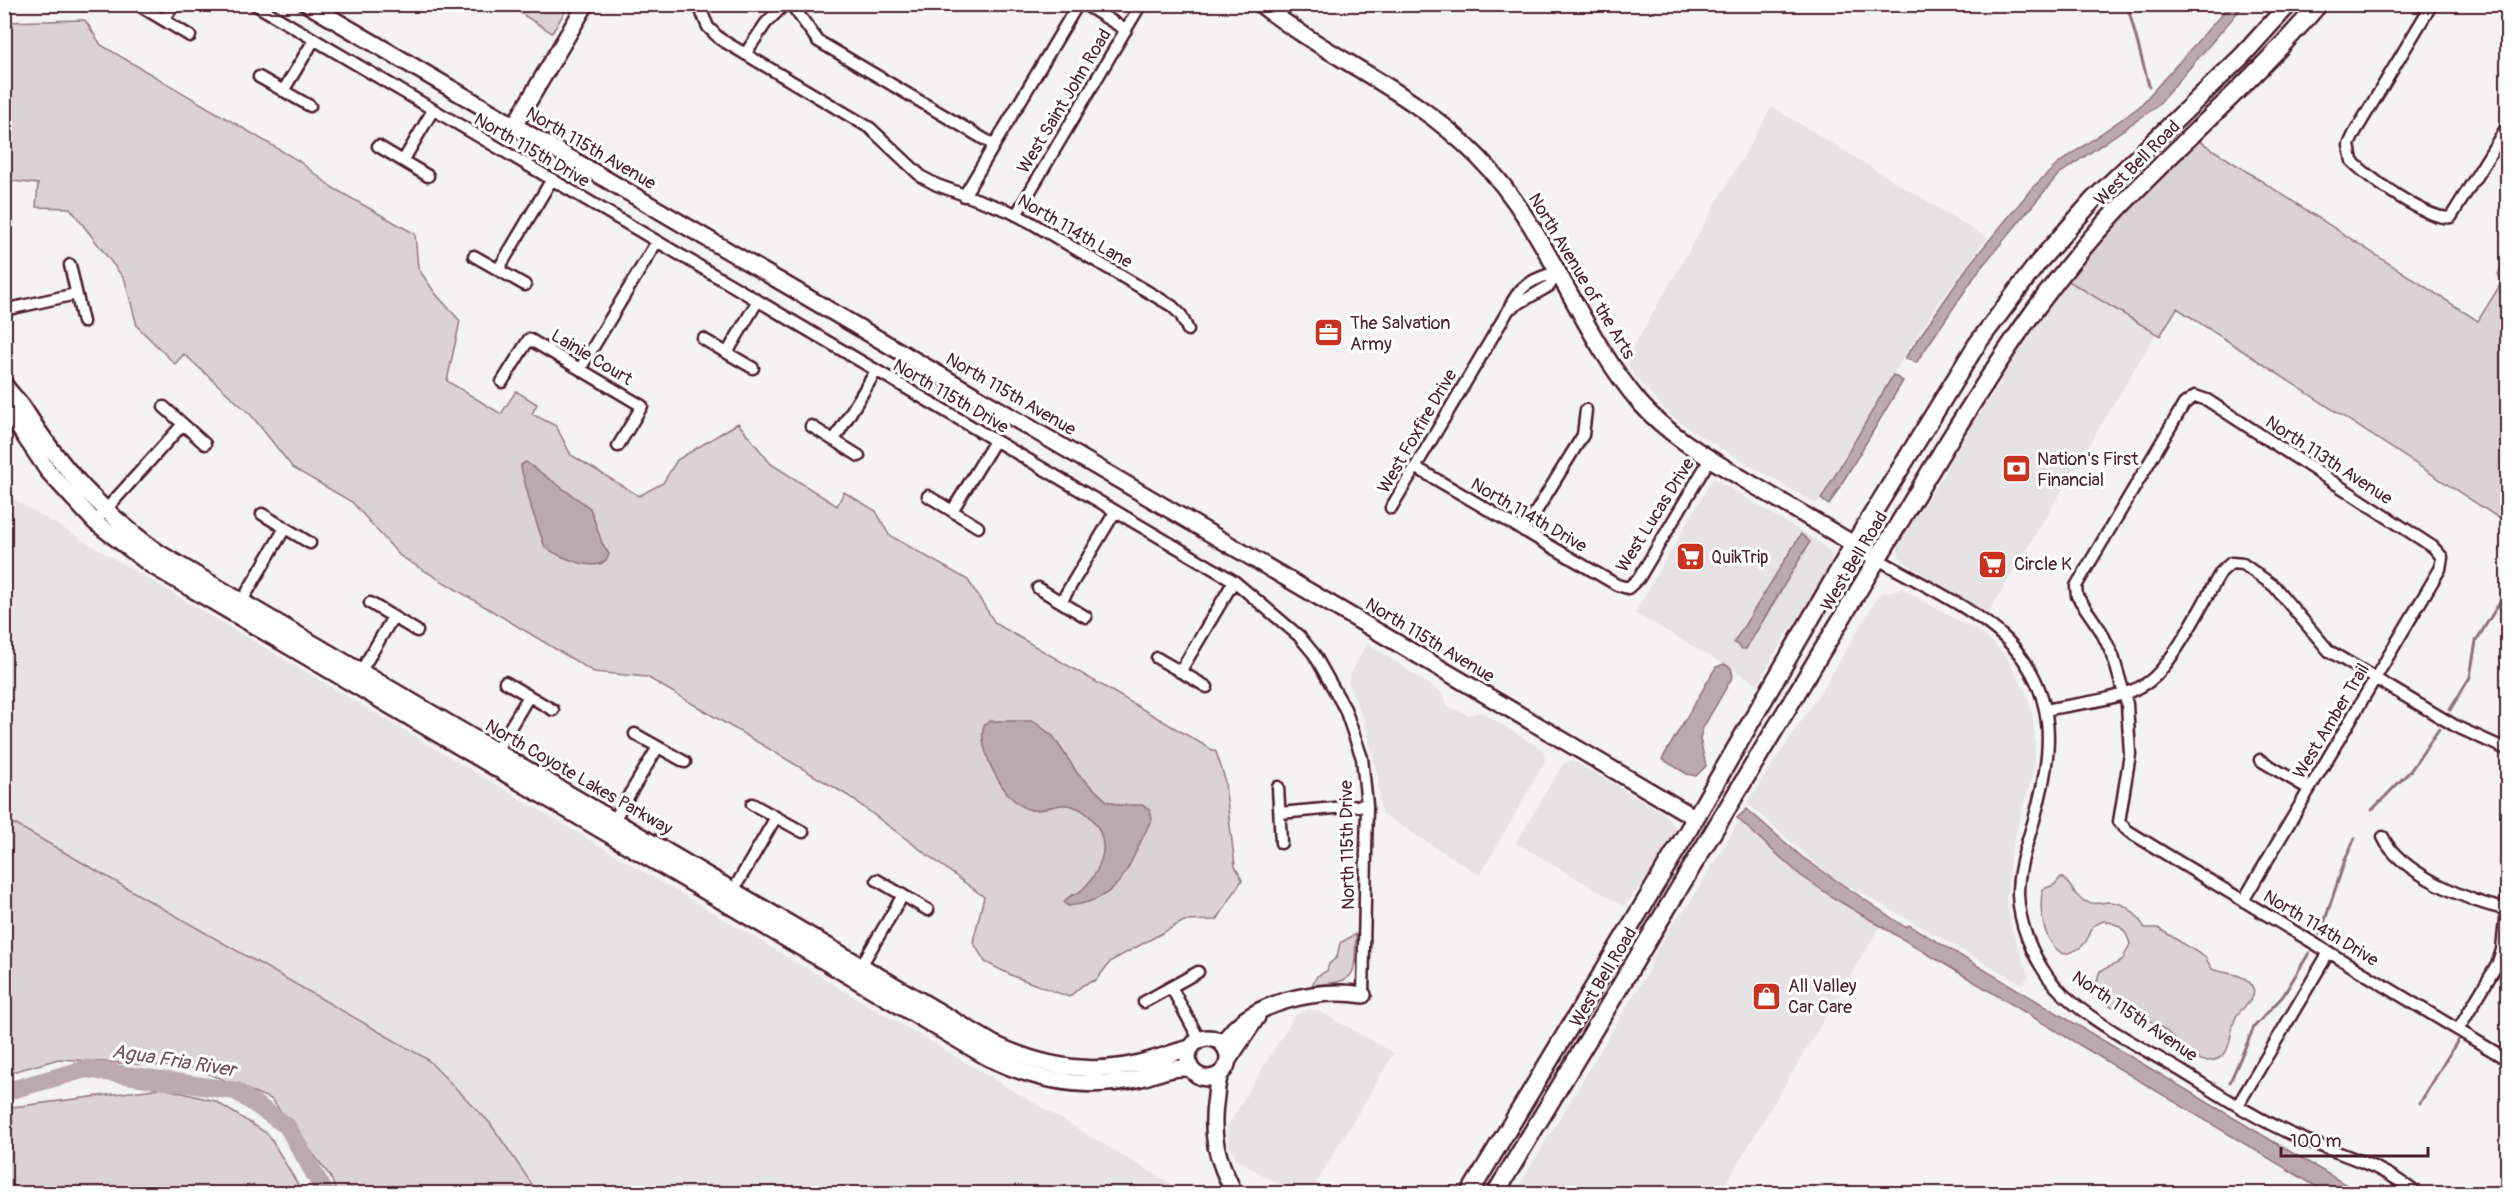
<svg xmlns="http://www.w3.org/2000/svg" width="2512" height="1198" font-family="Pangolin,sans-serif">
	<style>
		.built { fill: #e7e2e3 }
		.green { fill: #dbd2d5; stroke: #927880; stroke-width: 1.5 }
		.water { fill: #baa9ae; stroke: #8d727a; stroke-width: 1.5 }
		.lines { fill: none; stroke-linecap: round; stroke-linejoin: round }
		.stream { stroke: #8d727a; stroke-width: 3 }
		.river { stroke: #baa9ae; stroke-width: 18 }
		.street-casing { stroke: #4a1f2b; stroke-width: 15 }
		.secondary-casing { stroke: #4a1f2b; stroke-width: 20 }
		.primary-casing { stroke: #4a1f2b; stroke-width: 21 }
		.street { stroke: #fff; stroke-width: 10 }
		.secondary { stroke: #fff; stroke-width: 15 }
		.primary { stroke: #fff; stroke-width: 16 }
		.labels { text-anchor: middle; stroke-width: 6; stroke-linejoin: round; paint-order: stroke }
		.street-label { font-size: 18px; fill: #4a1f2b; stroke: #fff }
		.poi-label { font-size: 18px; fill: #4a1f2b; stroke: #fff; text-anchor: start }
		.water-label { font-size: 20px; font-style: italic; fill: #714f59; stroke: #fff }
	</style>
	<rect width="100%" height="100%" fill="#f4f2f2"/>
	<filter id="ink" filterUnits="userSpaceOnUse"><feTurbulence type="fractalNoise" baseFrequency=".0167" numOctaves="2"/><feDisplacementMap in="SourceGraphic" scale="12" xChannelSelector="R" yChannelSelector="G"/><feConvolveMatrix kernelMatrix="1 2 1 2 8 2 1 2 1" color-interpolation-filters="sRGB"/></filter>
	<g filter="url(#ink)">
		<path class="built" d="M1772,107L1987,238L1950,287L1908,349L1816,504L1699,435L1669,414L1634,375L1624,357L1629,354Z
			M2067,280L2156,333L1987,615L1904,562L1899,556L1897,543L1944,475L1953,449L2000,384L2016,349Z
			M1713,478L1820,543L1831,553L1832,559V566L1808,606L1783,638L1758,684L1635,613Z
			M5,494L1186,1193H538L490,1123L427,1059L5,818Z
			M1902,589L1984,635L2006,656L2026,692L2033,716L2035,744L2033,771L2011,851L2006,898L2012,930L2029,977L2022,984L1828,874L1747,803L1826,684L1880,593Z
			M1367,643L1442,693L1447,706L1468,715L1481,712L1543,750L1545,759L1543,765L1480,875L1381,813L1377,772L1366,726L1349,685V677Z
			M1570,761L1579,764L1662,812L1675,827L1672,837L1649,875L1624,906L1516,843L1563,764Z
			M1740,820L1800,875L1880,926L1720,1193L1514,1194L1649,970L1652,958L1678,916L1688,906Z
			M1309,1009L1319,1011L1394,1053L1310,1193H1294L1238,1160L1229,1145L1227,1127L1295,1015Z"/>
		<path class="green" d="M506,4H569V5L552,33Z
			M85,20L101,45L299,161L333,188L415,234L418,268L435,293L460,321L447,381L501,414L516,391L537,404L532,414L556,426L571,455L639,496L663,483L677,460L738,423L771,464L837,506L844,492L876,511L889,535L968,580L995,623L1216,752L1224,776L1235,866L1242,880L1217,920L1184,921L1111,961L1096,980L1083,985L1069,997L1013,976L985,962L973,942L984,897L847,795L647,677L594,672L400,556L352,502L293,468L251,415L184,354L175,364L137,326L125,280L70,208L36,207L38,184L5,180L4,22Z
			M2198,140L2478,321L2502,282L2498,274L2507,258V532L2505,522L2177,308L2160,336L2067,280L2121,218Z
			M4,818L427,1059L490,1123L538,1193H337L330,1176L271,1099L194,1068L59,1059L5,1074Z
			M2061,877C2071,883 2074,896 2084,901C2093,905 2098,903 2107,902C2126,901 2136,914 2145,928H2158L2205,957L2212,969C2224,974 2242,973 2250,983C2262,999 2241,1006 2236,1017C2227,1035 2235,1061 2206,1061C2191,1060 2177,1040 2166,1031C2148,1016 2125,1013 2104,1003C2101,991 2094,983 2100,971L2122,961L2130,944C2126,929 2118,923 2103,921L2093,926C2087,943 2082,951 2063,954C2043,942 2038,910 2043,889L2054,885Z
			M1356,934C1354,978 1359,981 1312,985L1317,976L1327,971L1329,964L1337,957L1340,943Z
			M162,1088L215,1101L268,1134L303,1193H5V1108Z"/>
		<path class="water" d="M2230,5H2244L2156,107L2058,175L1979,270L1916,363L1905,358L1969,265L2033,187L2059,163L2139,107Z
			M1893,375L1903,381L1829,505L1821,499Z
			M526,462L590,508L602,543L609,554C603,578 557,556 545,547L532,510L521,468V465Z
			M1801,534L1810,542L1746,649H1742L1734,642Z
			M1724,664L1731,668L1733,676L1703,728L1700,739L1706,766L1696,776L1687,774L1662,759L1716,667Z
			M990,721H1033L1053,736L1078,774L1107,801L1119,805H1142L1150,810L1152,819C1128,861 1127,900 1068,906L1064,903C1067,896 1071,896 1078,893C1089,885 1097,873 1101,860C1110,836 1089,804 1063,805C1053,805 1040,812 1031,810C1005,805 976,747 984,725Z
			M1747,809L1802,857L1905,927L1909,925L2360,1193H2327L1834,898L1800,875L1737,818Z"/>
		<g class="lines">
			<path class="stream" d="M2129,11L2149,86
				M2450,710L2470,677L2476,641L2508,589
				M2372,810L2411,770L2439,729
				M2320,935L2345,860L2355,838
				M2230,1082L2254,1027L2283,996L2309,953
				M2420,1103L2458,1040"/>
			<path class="river" d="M4,1092L86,1069L236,1091L287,1126L326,1194"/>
			<defs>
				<path id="street" d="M254,4L1234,581L1299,636L1314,654L1345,709L1362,758L1367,805L1363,995
					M791,4L818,41L994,145
					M1084,4L1126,30
					M2432,4L2354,134L2349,145L2352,161C2368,177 2430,222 2451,217L2508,125
					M142,7L190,36
					M702,13L708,27L720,39L870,128L922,177L937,185L1009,211L1030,222L1172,306L1181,315L1188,330
					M1277,18L1287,4
					M164,20L174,4
					M745,54L766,23L785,4
					M259,77L310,106
					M283,91L314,40
					M378,146L428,176
					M403,161L433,110
					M964,196L1078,4
					M1016,215L1141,4
					M474,256L525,285
					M70,265L83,322
					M498,270L552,179
					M1509,309L1549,286L1559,271
					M4,310L76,294
					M703,339L753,368
					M727,353L757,302
					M580,369L656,243
					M502,382L529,339L642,406L618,446
					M164,407L205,444
					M811,426L859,456
					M834,440L876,371
					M1415,467L1617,585L1628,588L1639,578L1710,459
					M928,496L978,527
					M1391,508L1509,309C1519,284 1534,279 1559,271
					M952,511L995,441
					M262,514L310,543
					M101,515L183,424
					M1524,531L1583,435L1586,410
					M1878,559C1917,582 1974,608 2006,639C2060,693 2053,754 2034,820C2027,844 2018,868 2018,894C2019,923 2031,953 2048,977C2074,1014 2143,1048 2183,1072C2220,1095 2258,1120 2298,1137C2340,1155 2382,1164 2417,1194
					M1038,588L1086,617
					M1061,602L1115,512
					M370,603L417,631
					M239,606L285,528
					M1157,658L1207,687
					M1180,672L1234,581
					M358,676L393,617
					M505,682L553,710
					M2045,710C2077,703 2119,701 2147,683C2173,666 2204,600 2221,572L2231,563L2243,564L2274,586L2329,651L2457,727L2508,750
					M635,734L685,762
					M493,756L529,696
					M2260,760L2309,789
					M1278,787L1281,843
					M752,804L803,832
					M1280,813L1367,805
					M611,825L658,747
					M2383,837C2398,871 2470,903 2506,909
					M877,880L928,910
					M730,896L776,817
					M2243,901L2440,569L2442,557L2433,547L2207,400L2195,396L2184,404L2076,586L2077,596L2101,631L2113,656L2127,704L2130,754L2119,822L2128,831C2254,908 2381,983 2508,1060
					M858,971L903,895
					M1171,987L1199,1039
					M1144,1002L1198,972
					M2458,1030L2497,965L2502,950L2508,889
					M2238,1105L2329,952"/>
				<path id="secondary" d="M307,4L1694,817
					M1260,4C1333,61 1411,89 1478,157C1549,229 1576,328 1640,403C1669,436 1707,457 1745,480C1789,506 1834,532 1878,559
					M514,126L586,4
					M4,384C10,394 18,399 24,409C60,468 103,513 159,553L994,1044C1038,1065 1087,1075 1135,1064C1154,1060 1171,1053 1190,1048
					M10,395L9,413L48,471L95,522L151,565L987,1057C1034,1080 1086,1090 1137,1079C1155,1075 1173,1065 1191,1069
					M1188 1058a20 20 0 1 1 40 0a20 20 0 1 1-40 0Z
					M1223,1044C1245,1002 1321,987 1363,995
					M1228,1060L1257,1017
					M1221,1073C1217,1081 1217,1087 1216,1096C1210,1135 1216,1158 1235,1194"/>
				<path id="primary" d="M1469,1194L1686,834L1854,544L1977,344L2037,264L2093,200L2242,56L2289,4
					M1495,1194L1943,450C1995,366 2047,284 2115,212C2182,141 2256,78 2319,4"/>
			</defs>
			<use href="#street" class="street-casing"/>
			<use href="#secondary" class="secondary-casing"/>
			<use href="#primary" class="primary-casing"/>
			<use href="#street" class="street"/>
			<use href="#secondary" class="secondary"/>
			<use href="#primary" class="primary"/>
		</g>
	</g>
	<defs>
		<symbol id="office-square" viewBox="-11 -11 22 22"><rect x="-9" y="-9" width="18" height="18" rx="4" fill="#c8321e" stroke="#fff"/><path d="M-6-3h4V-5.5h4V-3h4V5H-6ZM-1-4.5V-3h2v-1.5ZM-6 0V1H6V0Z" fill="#fff"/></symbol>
		<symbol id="bank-square" viewBox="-11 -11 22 22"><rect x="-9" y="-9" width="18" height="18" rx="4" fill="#c8321e" stroke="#fff"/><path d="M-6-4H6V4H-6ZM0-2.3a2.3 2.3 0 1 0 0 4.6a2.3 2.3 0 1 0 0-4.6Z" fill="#fff"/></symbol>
		<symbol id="supermarket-square" viewBox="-11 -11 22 22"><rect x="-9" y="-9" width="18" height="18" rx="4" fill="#c8321e" stroke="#fff"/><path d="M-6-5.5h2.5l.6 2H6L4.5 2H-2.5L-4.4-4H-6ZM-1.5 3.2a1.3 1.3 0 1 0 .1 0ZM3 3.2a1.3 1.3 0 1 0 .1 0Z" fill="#fff"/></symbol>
		<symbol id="shop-square" viewBox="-11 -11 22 22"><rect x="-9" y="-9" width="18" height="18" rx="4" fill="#c8321e" stroke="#fff"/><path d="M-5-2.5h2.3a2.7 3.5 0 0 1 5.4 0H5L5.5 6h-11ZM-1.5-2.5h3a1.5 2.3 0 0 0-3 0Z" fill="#fff"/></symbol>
	</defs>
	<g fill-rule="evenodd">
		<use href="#office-square" x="1312" y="316" width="33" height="33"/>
		<use href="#bank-square" x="2000" y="452" width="33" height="33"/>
		<use href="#supermarket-square" x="1674" y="540" width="33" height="33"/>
		<use href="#supermarket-square" x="1976" y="548" width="33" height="33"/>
		<use href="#shop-square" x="1750" y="980" width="33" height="33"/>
	</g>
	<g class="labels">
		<g class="street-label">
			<text transform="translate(1064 101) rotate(-59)" y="6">West Saint John Road</text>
			<text transform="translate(591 148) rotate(30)" y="6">North 115th Avenue</text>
			<text transform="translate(532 150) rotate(30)" y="6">North 115th Drive</text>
			<text transform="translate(2137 163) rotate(-45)" y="6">West Bell Road</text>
			<text transform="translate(1075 231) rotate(30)" y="6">North 114th Lane</text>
			<text transform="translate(1582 276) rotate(59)" y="6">North Avenue of the Arts</text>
			<text transform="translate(592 357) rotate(31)" y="6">Lainie Court</text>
			<text transform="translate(1011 394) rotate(30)" y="6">North 115th Avenue</text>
			<text transform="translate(951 396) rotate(30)" y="6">North 115th Drive</text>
			<text transform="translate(1417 431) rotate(-60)" y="6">West Foxfire Drive</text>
			<text transform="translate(2329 460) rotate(33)" y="6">North 113th Avenue</text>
			<text transform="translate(1529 515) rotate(30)" y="6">North 114th Drive</text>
			<text transform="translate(1655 515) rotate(-58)" y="6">West Lucas Drive</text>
			<text transform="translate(1854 561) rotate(-59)" y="6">West Bell Road</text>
			<text transform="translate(1430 640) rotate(31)" y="6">North 115th Avenue</text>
			<text transform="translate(2331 721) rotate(-59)" y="6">West Amber Trail</text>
			<text transform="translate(579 777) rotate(30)" y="6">North Coyote Lakes Parkway</text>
			<text transform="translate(1347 845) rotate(-91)" y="6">North 115th Drive</text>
			<text transform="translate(2321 928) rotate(31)" y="6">North 114th Drive</text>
			<text transform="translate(1603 977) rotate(-59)" y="6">West Bell Road</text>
			<text transform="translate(2135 1016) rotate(34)" y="6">North 115th Avenue</text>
		</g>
		<g class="poi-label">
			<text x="1350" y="329">The Salvation<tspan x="1350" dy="21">Army</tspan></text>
			<text x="2037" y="465">Nation's First<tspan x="2037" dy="21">Financial</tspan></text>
			<text x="1711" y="563">QuikTrip</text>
			<text x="2014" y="570">Circle K</text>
			<text x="1788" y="992">All Valley<tspan x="1788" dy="21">Car Care</tspan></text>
		</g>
		<g class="water-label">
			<text transform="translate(174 1060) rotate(9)" y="7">Agua Fria River</text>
		</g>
	</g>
	<rect width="2512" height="1198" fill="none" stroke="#fff" stroke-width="24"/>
	<rect x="12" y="12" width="2488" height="1174" fill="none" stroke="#4a1f2b" stroke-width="2" filter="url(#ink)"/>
	<path d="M2281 1147v9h147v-9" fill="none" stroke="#4a1f2b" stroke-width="3"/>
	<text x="2290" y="1147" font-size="18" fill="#4a1f2b" stroke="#ffffff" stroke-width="4.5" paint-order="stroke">100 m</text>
</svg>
